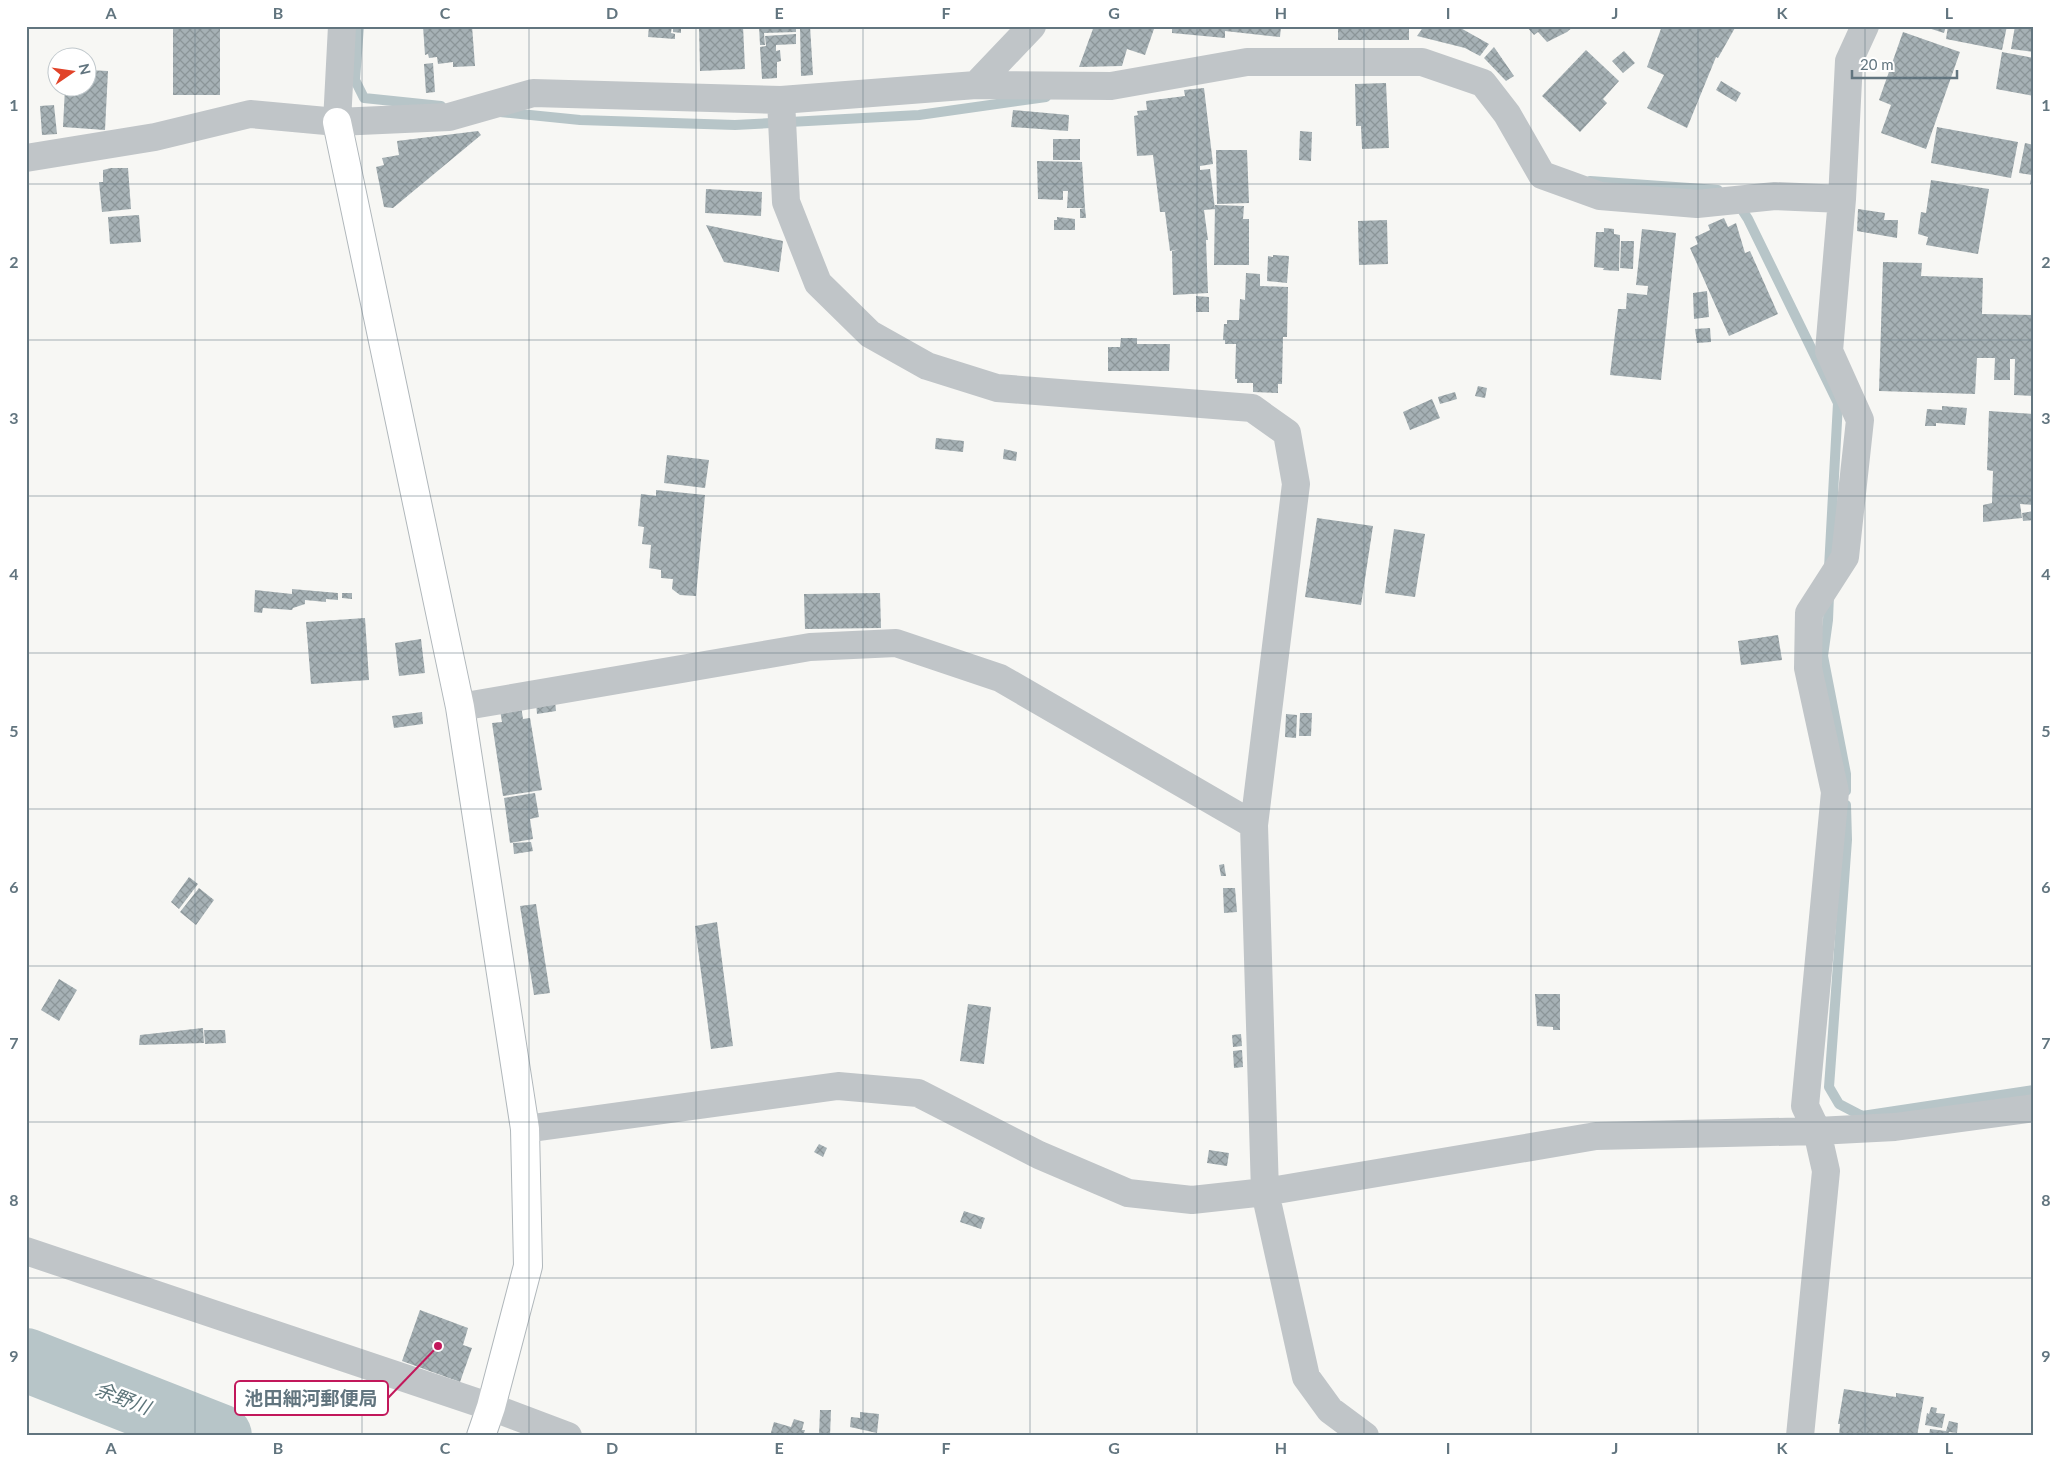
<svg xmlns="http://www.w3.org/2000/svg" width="2060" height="1462" font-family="Lato,'Noto Sans JP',sans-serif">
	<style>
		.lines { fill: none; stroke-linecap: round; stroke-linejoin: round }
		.stream { stroke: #b7c5c8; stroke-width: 10 }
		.river { stroke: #b7c5c8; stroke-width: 64 }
		.building { fill: url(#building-cross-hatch) }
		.secondary-casing { stroke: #b0b7bb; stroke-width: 30 }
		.street { stroke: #c0c5c8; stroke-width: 28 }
		.secondary { stroke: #fff; stroke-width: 28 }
		.grid { fill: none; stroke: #62757f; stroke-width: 1; stroke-opacity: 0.55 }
		.labels { text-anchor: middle; stroke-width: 5; stroke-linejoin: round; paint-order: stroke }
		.water-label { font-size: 19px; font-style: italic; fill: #5d757a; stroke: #fff }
		.leader { fill: none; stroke: #c2185b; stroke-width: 2 }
		.callout-dot { fill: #c2185b; stroke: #fff; stroke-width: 2 }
		.callout { fill: #fff; stroke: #c2185b; stroke-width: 2 }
		.callout-label { font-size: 19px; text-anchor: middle; font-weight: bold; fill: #62757f }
		.neatline { fill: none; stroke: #62757f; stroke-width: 2 }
		.grid-label { font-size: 16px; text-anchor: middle; font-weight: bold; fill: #62757f }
	</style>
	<defs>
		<pattern id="building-cross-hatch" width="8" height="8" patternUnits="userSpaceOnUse" patternTransform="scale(1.25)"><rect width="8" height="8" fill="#a6b1b5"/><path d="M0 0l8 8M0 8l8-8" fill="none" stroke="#8b9598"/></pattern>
	</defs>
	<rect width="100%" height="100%" fill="#f7f7f4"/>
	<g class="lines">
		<path class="stream" d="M359,26L355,80L364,98L441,106
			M500,112L580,120L735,125L919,115L1046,97
			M1590,181L1718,190
			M1737,202L1748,219L1838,403L1829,568
			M1829,595L1828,620L1823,656L1846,774V791
			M1846,805L1847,840L1829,1087L1839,1104L1862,1116L2034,1090"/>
		<path class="river" d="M26,1360L220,1436"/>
	</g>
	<path class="building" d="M173,26H220V95H173Z
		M423,26H472L475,66L453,67V62L438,64L437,57L429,58L428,54L425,55Z
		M649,26H672L671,33L675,34V39L648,37Z
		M673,26H681V33L673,32Z
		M699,26H743L745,69L700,71Z
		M759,26H796V32L764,33L765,45H760Z
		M800,26H810L813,75L801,76Z
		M1094,26H1155L1145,55L1127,49L1122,66L1079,67Z
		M1172,26H1281L1280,37L1225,31V38L1172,33Z
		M1338,26H1409V40H1338Z
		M1424,26H1457L1489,44L1480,56L1465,48L1417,36Z
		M1526,26H1574L1567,32L1547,42L1538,32L1534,35Z
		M1662,26H1736L1718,58L1716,57L1687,128L1647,108L1664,75L1647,67Z
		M1922,26H1946L1944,33Z
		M1948,26H2007L2002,50L1946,39Z
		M2015,26H2034V52L2011,49Z
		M1903,32L1960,52L1926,149L1881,133L1891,105L1879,100Z
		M796,34V44L776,45V51L780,50L781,61L777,62V78L762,79L760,47L766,46L765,36Z
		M1494,47L1514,76L1506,81L1484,58Z
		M1586,50L1619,81L1603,99L1607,103L1580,132L1542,96Z
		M1624,51L1635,63L1623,73L1612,61Z
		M2002,52L2034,58V96L1996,89Z
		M433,63L435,92L426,93L424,64Z
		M88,70L108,71L105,130L63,127L65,88H88Z
		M1721,81L1741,93L1736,102L1716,90Z
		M1386,83L1389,148L1362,149L1361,126H1356L1355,84Z
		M1204,88L1213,164L1200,166V170L1210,169L1215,209L1204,210L1208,240H1206L1208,293L1173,295L1172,251L1180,249L1170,251L1165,212H1160L1153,155L1137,156L1134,116L1138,115L1137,111L1147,110L1146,101L1185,96L1184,90Z
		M54,105L57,134L42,135L40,106Z
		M1013,110L1069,115L1068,131L1011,127Z
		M1937,127L2018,142L2011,178L1931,163Z
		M478,131L481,135L393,208L384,207L376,167L384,165L382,158L399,155L397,141Z
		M1300,131L1312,132L1311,161L1299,160Z
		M1053,139H1080V160H1053Z
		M2025,143L2034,145V185L2030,184L2032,175L2019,173Z
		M1216,150H1247L1249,203L1217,204Z
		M1037,161L1082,162L1085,208H1067L1068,191H1063V200L1038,199Z
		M111,168H128L131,209L102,212L99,182H103V170Z
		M1931,180L1989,189L1978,254L1926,245L1928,237L1918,234L1921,212L1926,213Z
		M706,189L762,192L761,216L705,213Z
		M1215,205L1244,206L1243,219H1249V265H1214Z
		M1085,208L1086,218H1080V209Z
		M1858,209L1885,213L1884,220H1898L1897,238L1857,231Z
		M139,215L141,242L110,244L108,217Z
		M1057,217L1075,219V230H1054V220H1057Z
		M1724,218L1728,227L1736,223L1745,253L1750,251L1778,314L1729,336L1690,248L1698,244L1695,237L1710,230L1708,225Z
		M1387,220L1388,264L1359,265L1358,221Z
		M706,225L783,241L779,272L724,262Z
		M1604,228L1614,229V234L1620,235L1619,271L1603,270L1604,268L1594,267L1596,232H1604Z
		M1642,229L1676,233L1661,380L1610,375L1618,309H1626L1627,293L1647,295L1648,286L1636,285Z
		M1621,241H1634L1633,269L1620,268Z
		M1273,255L1289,256L1287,283L1267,281L1268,256L1273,257Z
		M1883,262L1922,263L1921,276L1983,278L1982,314L2034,315V396L2014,395L2015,359H2010V380H1994L1995,358H1977L1975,394L1879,391Z
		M1246,273L1260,274V286L1288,287L1287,337H1283L1282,384H1278V393L1253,392V383H1237V379H1235L1236,344H1225V340H1223L1224,324H1227V320H1239L1240,299L1245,300Z
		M1707,291L1709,317L1694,319L1693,293Z
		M1196,296L1209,297V312H1196Z
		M1710,328L1711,342L1697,343L1695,329Z
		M1121,338H1137V344H1170L1169,371H1108V347H1120Z
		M1478,386L1487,388L1485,398L1475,396Z
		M1455,392L1457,399L1440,404L1438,397Z
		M1432,399L1440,418L1410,430L1403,412Z
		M1942,406L1967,408L1965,425L1936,423V426H1925L1927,409L1942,410Z
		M1989,411L2034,414V505L2020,504L2022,518L1983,522V505L1992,503L1993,471L1987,470Z
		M936,438L964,441L963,452L935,449Z
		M1004,449L1017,452L1016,461L1003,459Z
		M667,455L709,460L705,488L664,483Z
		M656,490L705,495L696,596L680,595L672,589L673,579L661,578V570L649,568L651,545L642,544L644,527L638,526L641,494L656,496Z
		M2034,511V520L2023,521L2022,513Z
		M1317,518L1373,526L1361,605L1305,597Z
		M1394,529L1425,534L1415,597L1385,593Z
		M292,589L338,593V600L326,599V602L305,600V604L293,608L292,610L263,608L262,613L254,612L255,590L292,594Z
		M342,593H352V599L342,598Z
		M880,593L881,628L805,629L804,594Z
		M365,618L369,680L311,684L306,622Z
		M1778,635L1782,660L1741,665L1738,641Z
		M421,639L425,673L399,676L395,643Z
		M555,701L556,711L537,714L536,703Z
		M521,706L523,719L530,718L542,790L503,796L492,723L502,722L500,710Z
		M422,712L423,724L394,728L392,716Z
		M1300,713H1312L1311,736H1299Z
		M1286,714L1297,715L1296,738L1285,737Z
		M535,793L539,817L530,819L533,839L510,843L504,798Z
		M531,842L533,851L514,854L513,843Z
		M1224,864L1226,876H1221L1219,865Z
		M189,877L198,884L179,909L171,902Z
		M199,888L214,900L196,925L180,912Z
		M1223,888H1235L1237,912L1224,913Z
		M536,904L550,993L534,995L520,906Z
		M717,922L733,1046L711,1049L695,926Z
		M59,979L77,990L59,1021L41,1010Z
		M1535,994H1560V1030H1553V1027L1537,1026Z
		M968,1004L991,1007L984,1064L960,1061Z
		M203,1028L204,1043L139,1045L140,1035Z
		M204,1030H225L226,1043L205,1044Z
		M1241,1034L1242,1046L1233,1047L1232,1035Z
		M1242,1050L1243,1067L1234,1068L1233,1051Z
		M819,1144L827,1148L823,1157L814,1152Z
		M1209,1150L1229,1153L1227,1166L1207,1163Z
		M964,1211L985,1218L981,1229L960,1222Z
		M420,1310L468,1328L463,1345L472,1348L460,1382L402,1361Z
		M1844,1389L1896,1397V1393L1924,1397L1917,1436H1839L1840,1424H1838Z
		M1931,1407L1937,1408L1936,1413L1945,1414L1942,1428L1925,1425L1927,1413L1929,1414Z
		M820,1410H831L830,1436H819Z
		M860,1412L879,1414L877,1433L850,1427L851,1417L860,1418Z
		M794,1419L804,1422L802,1430H805L803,1436H770L774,1422L791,1427Z
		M1949,1421L1958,1423L1957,1433L1949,1432L1948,1436H1929L1930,1429L1946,1431Z"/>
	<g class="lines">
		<defs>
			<path id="secondary" d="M337,122L460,707L525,1129L528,1266L491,1407L481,1436"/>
		</defs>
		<use href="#secondary" class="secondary-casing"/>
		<path class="street" d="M976,85L1032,26
			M781,100L786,202L818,283L870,334L927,366L997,388L1252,408L1287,433L1296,484L1254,825L1265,1192L1306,1377L1330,1410L1365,1436
			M337,122L342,26
			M26,158L155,137L250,114L337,122L449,117L533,93L781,100L976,85L1111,86L1247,62H1422L1483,83L1507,114L1542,175L1600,196L1697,204L1775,196L1842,199
			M460,707L810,647L896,643L1000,678L1254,825
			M525,1129L838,1086L918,1093L1039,1155L1128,1193L1192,1200L1265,1192L1596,1136L1817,1131L1895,1127L2034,1108
			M26,1251L491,1407L568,1436
			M1800,1436L1826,1171L1817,1131L1805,1106L1835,792L1808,668L1809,613L1845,557L1860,420L1829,351L1842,199L1849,61L1865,26"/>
		<use href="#secondary" class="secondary"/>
	</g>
	<path class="grid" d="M195,26V1436M362,26V1436M529,26V1436M696,26V1436M863,26V1436M1030,26V1436M1197,26V1436M1364,26V1436M1531,26V1436M1698,26V1436M1865,26V1436M26,184H2034M26,340H2034M26,496H2034M26,653H2034M26,809H2034M26,966H2034M26,1122H2034M26,1278H2034"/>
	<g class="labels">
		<g class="water-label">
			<text transform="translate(123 1398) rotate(21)" y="7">余野川</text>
		</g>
	</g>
	<path class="leader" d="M438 1346L388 1398"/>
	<circle class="callout-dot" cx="438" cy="1346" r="5"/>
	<rect class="callout" x="235" y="1381" width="153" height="34" rx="5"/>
	<g class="callout-label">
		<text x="311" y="1405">池田細河郵便局</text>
	</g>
	<rect width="2060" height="1462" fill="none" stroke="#ffffff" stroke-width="55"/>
	<g transform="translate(72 72) rotate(77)"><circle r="24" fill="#ffffff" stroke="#c0c8cc"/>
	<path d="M0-4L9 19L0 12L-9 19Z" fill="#e14329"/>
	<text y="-8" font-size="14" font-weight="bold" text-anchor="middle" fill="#62757f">N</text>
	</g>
	<path d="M1852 70v8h105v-8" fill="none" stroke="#62757f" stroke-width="2.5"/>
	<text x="1860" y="70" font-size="15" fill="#62757f" stroke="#ffffff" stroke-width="4" paint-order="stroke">20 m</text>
	<rect x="28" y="28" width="2004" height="1406" class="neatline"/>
	<g class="grid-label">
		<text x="111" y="19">A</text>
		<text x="278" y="19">B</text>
		<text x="445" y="19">C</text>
		<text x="612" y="19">D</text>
		<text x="779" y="19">E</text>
		<text x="946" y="19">F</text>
		<text x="1114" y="19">G</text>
		<text x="1281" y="19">H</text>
		<text x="1448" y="19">I</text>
		<text x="1615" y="19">J</text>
		<text x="1782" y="19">K</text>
		<text x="1949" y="19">L</text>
		<text x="14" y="111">1</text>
		<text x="2046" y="111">1</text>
		<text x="14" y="268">2</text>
		<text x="2046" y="268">2</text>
		<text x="14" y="424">3</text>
		<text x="2046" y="424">3</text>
		<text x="14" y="580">4</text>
		<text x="2046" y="580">4</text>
		<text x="14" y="737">5</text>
		<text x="2046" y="737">5</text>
		<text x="14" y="893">6</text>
		<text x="2046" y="893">6</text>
		<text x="14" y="1049">7</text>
		<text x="2046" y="1049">7</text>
		<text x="14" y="1206">8</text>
		<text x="2046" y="1206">8</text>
		<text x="14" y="1362">9</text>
		<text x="2046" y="1362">9</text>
		<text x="111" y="1454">A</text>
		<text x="278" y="1454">B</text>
		<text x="445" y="1454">C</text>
		<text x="612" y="1454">D</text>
		<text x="779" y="1454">E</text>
		<text x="946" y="1454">F</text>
		<text x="1114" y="1454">G</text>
		<text x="1281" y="1454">H</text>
		<text x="1448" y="1454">I</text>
		<text x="1615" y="1454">J</text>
		<text x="1782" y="1454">K</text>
		<text x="1949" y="1454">L</text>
	</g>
</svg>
